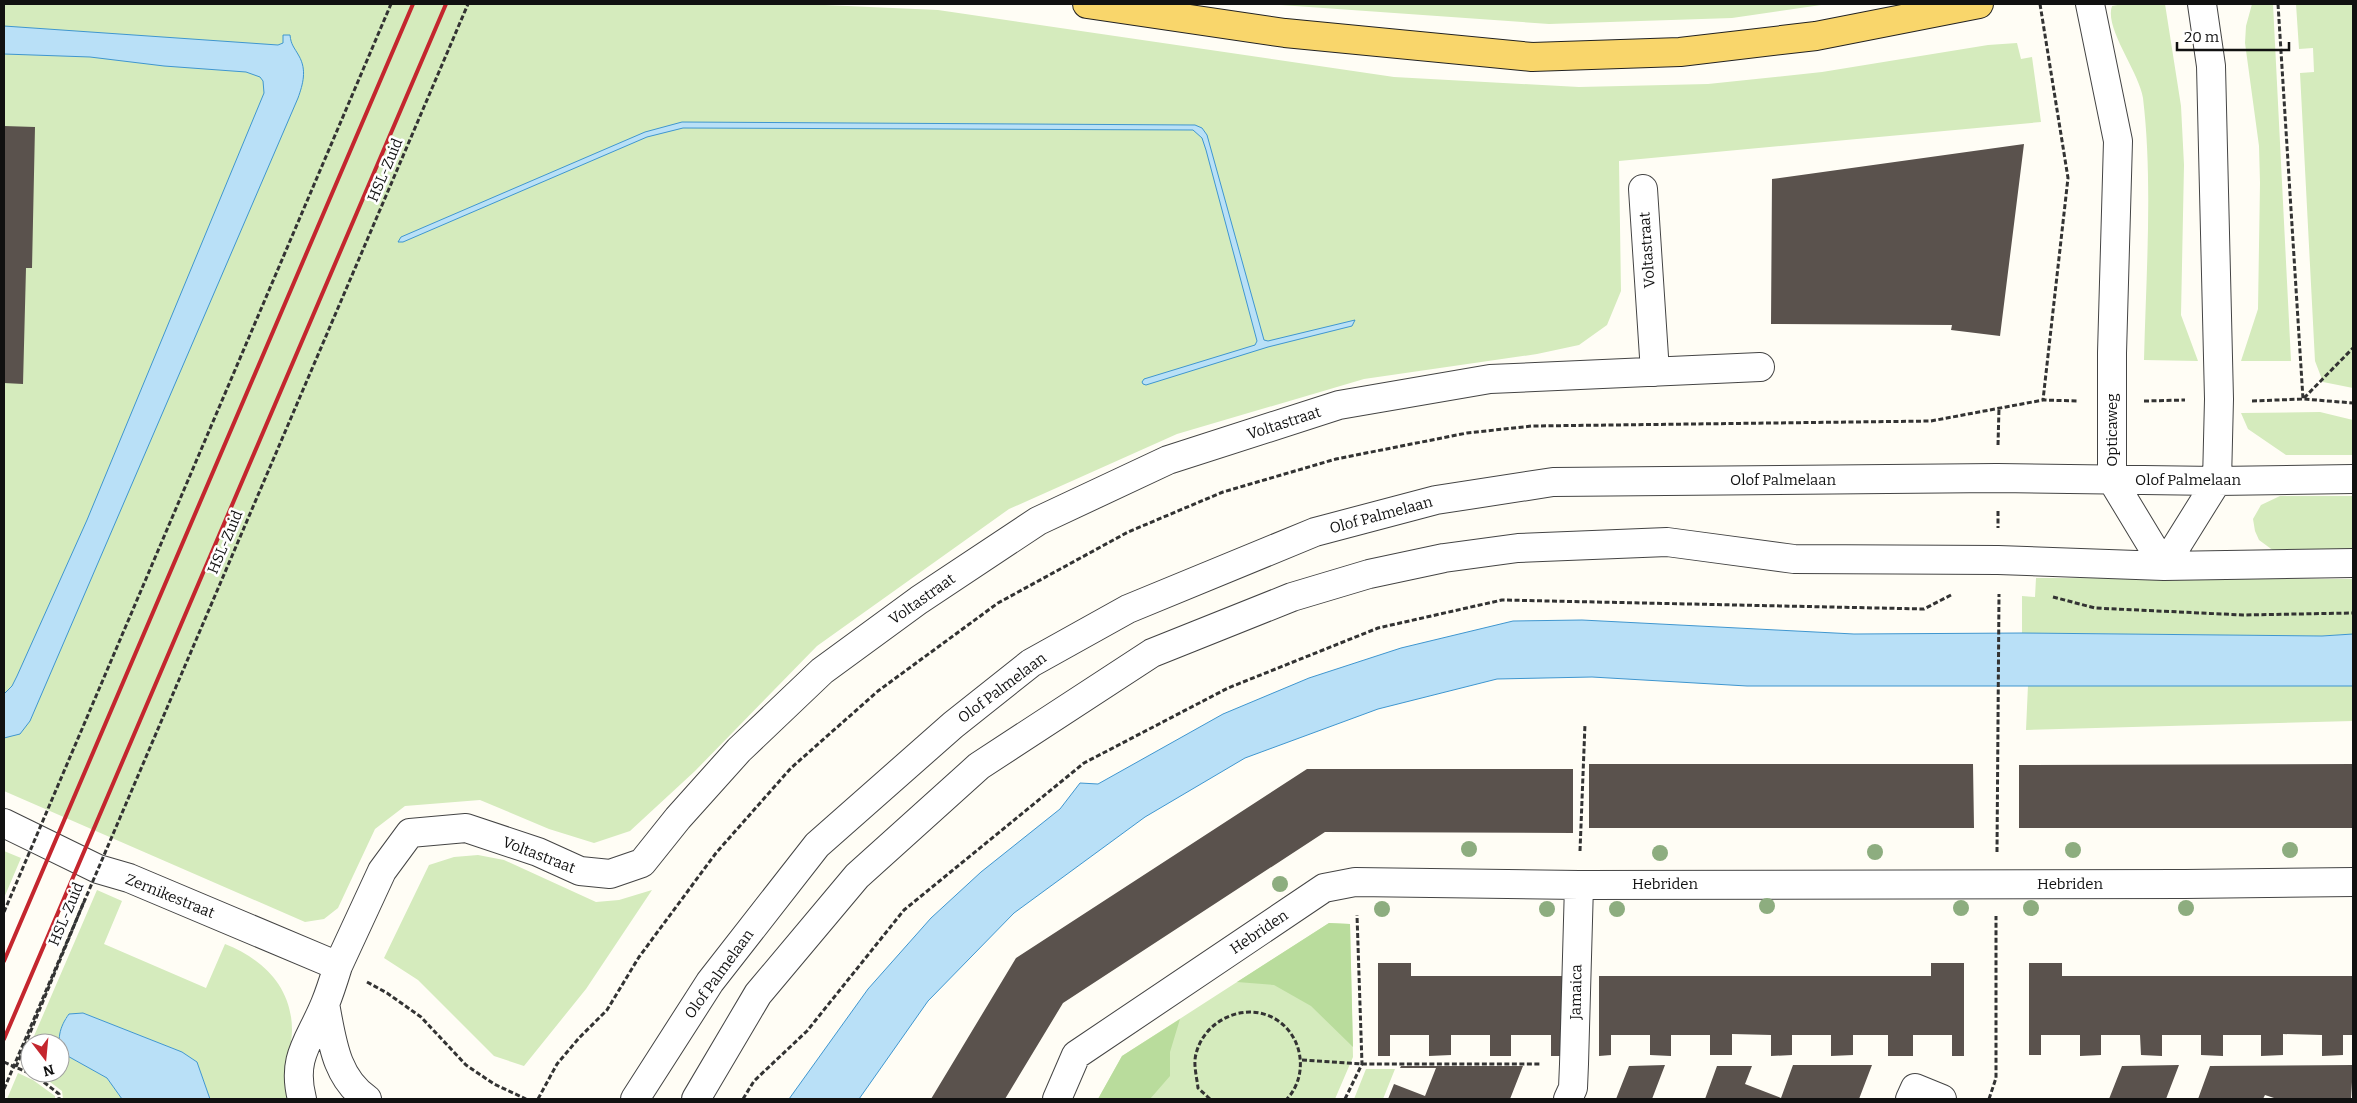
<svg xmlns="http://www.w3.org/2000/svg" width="2357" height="1103" font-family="Bitter,serif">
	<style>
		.green { fill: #d5ebbd }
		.forest { fill: #b9dc9c }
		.water { fill: #b9e0f7; stroke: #3f96cf }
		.building { fill: #5a524d }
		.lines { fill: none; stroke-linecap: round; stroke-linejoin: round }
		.minor-casing { stroke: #444; stroke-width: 30 }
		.tertiary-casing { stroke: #444; stroke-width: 30 }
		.primary-casing { stroke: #222; stroke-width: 30 }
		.path { stroke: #333; stroke-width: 3; stroke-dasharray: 5 2.5; stroke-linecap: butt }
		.minor { stroke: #fff; stroke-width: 28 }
		.tertiary { stroke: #fff; stroke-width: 28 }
		.primary { stroke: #f9d66b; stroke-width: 28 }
		.rail { stroke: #c4262e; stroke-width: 4 }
		.path-bridge { stroke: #333; stroke-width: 3; stroke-dasharray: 5 2.5; stroke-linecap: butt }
		.tree { fill: #8dad7f }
		.labels { text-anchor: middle; stroke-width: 5; stroke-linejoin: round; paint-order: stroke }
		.street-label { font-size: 15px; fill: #111; stroke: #fff }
	</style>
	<rect width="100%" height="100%" fill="#fffdf5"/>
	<path class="green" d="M4,4H802L938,10L1394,77L1579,87L1708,84L1822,72L1988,45L2017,43L2021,59L2032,57L2041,122L1619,161L1621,291L1607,325L1579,345L1537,354L1364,379L1177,434L1009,509L817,646L695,771L630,831L594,843L549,829L480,800L405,806L375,829L338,908L324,919L305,922L4,791Z
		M1267,4H1828L1732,18L1549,24Z
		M2123,4H2165L2181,106L2184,165L2181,315L2198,361L2144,360C2146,276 2153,181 2143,98C2139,72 2104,28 2112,6Z
		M2252,4H2273L2291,361H2241L2258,309L2260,183L2259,146L2245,43L2246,26Z
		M2296,4H2353V388L2323,382L2315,361L2300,73L2314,72L2313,48L2299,49Z
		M2320,412L2353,420V455H2286L2248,429L2241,413Z
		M2280,496H2353V550L2274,551L2259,540L2255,531L2253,519L2261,505Z
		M2036,578L2353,579V634L2322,636L2022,633V596L2035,597Z
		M2028,685L2353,686V721L2026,730Z
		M4,851L21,858L4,898Z
		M478,855L504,860L596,902L619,900L652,890L586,989L524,1066L494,1056L418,980L384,958L429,865L454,857Z
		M97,890L122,901L104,944L206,988L225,944C263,959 292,987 292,1030C292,1045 286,1061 287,1076C287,1084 290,1092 291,1099H210L197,1062L182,1052L83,1013L69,1014L65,1019L59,1043H31Z
		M1329,923L1350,924L1353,1057L1335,1099H1098L1122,1056Z
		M60,1048L64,1054L107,1078L122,1099H63L62,1091L38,1073H60Z
		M1366,1069H1395L1383,1099H1354Z
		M18,1073L33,1080L55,1096V1099H7Z"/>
	<path class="forest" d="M1329,923L1350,924L1353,1047L1311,1006L1274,985L1237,982Z
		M1180,1019L1170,1052V1076L1150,1099H1098L1122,1056Z"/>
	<path class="water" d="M4,26L278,45L283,43V35H290C291,45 294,47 299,56C307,70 303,84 298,98L30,721L20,734L4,738V694L12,686L17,676L87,520L264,93L263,81L260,77L246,72L164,66L90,57L4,54Z
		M682,122L1195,125L1202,128L1207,135L1264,340L1268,341L1355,320L1352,326L1268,347L1146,385L1143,384L1142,382L1144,379L1255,345L1257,341L1206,150L1202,138L1193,130L683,128L647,137L403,242H398L401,237L645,132Z
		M1582,620L1854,634L2022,633L2322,636L2353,634V686H1747L1592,677L1497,679L1378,709L1245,758L1145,817L1014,913L928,1001L859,1099H789L868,989L931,918L981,872L1060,809L1080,783L1098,784L1223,714L1309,678L1401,648L1513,621Z
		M83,1013L182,1052L197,1062L210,1099H122L107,1078L64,1054C55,1042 60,1026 69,1014Z"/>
	<path class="building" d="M4,126L35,127L32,268H26L23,384L4,383Z
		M2024,144L2000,336L1951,330L1952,325L1771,324L1772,179Z
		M1589,764H1973L1974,828H1589Z
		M2353,764V828H2019V765Z
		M1307,769H1573V833L1325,832L1063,1003L1005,1099H931L1016,958Z
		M1378,963H1411V976H1562V1056H1551V1035H1511V1056H1490V1035H1451V1055L1429,1056V1035H1390V1056H1378Z
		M1931,963H1964V1056H1952V1035H1913V1056H1888V1035H1853V1055L1831,1056V1035H1792V1055L1771,1056V1035L1732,1034V1055H1710V1035H1671V1056L1650,1055V1035H1611V1055L1599,1056V976H1931Z
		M2029,963H2062V976H2353V1035H2343V1055L2322,1056V1035L2283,1034V1055L2261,1056V1035H2223V1056L2201,1055V1035H2162V1056L2141,1055L2140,1035H2101V1055L2080,1056V1035H2041V1055H2029Z
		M1665,1065L1652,1099H1616L1629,1066Z
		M1793,1065H1872L1859,1099H1705L1717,1066H1752L1745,1084L1781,1098Z
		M2179,1065L2166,1099H2109L2122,1066Z
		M2353,1065L2351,1099H2277L2265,1095L2263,1099H2198L2210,1066Z
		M1401,1066H1523L1510,1099H1388L1394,1084L1425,1096L1436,1068H1400Z"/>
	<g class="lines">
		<defs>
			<path id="minor" d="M1643,189L1655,372
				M4,823L98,869L129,878L338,966C334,979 330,992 325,1004C310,1041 291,1057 302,1099
				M338,966L382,871L410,833L466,828L538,852L580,871L610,874L642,863L678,818L739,750L822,671L919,600L1038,521L1168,460L1339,405L1490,379L1760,367
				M325,1004C332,1039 335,1077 367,1099
				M1057,1099L1076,1055L1324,888L1355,882L1579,885L2185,884L2353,882
				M1568,1099L1573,1088L1574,1064L1579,885
				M1910,1099L1915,1088L1942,1099"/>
			<path id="tertiary" d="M2090,4L2118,141L2112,353V480L2164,566
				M2164,566L2217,481L2219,399L2211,66L2202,4
				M635,1099L710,982L817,845L953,725L1031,663L1128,609L1315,532L1436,500L1553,482L1997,478L2217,481L2353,479
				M696,1099L758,994L857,876L979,766L1152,653L1292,597L1369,574L1444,558L1518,548L1667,542L1794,559L1998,560L2164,566L2353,563"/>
			<path id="primary" d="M1087,4L1285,33L1532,57L1680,52L1816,36L1979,4"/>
		</defs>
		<use href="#minor" class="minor-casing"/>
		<use href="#tertiary" class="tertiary-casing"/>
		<use href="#primary" class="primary-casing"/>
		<path class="path" d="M2040,4L2068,178L2043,400
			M2278,4L2303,399
			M2304,398L2353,348
			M2144,401L2185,400
			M2252,401L2303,399L2353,403
			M1998,445L1999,408
			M1998,511V528
			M2053,597L2095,608L2243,615L2353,613
			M1580,851L1585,724
			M1997,852L1999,594
			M367,982L387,993L421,1017L466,1065L494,1084L526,1099
			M1302,1060L1362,1064H1541
			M4,1062L36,1076L59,1094V1099
			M16,1067L85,899
			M538,1099L557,1064L579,1038L607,1010L639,957L716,853L791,768L878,691L998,603L1128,532L1223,492L1336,459L1467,433L1532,426L1931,421L2043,400L2078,401
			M743,1099L754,1081L807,1031L904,910L1084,763L1228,688L1378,628L1502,600L1924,609L1951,595
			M1210,1099L1198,1088C1197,1078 1193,1064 1196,1054C1204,1020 1246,1000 1277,1020C1304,1038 1308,1076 1287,1099
			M1345,1099L1362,1064L1357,915
			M1989,1099L1996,1078V916"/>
		<use href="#minor" class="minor"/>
		<use href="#tertiary" class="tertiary"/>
		<use href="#primary" class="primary"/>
		<path class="rail" d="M4,961L413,4
			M4,1039L446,4"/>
		<path class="path-bridge" d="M4,912L391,4
			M4,1089L468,4"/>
	</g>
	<g class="tree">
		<circle cx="1469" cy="849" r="8"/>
		<circle cx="2073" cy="850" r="8"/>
		<circle cx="2290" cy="850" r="8"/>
		<circle cx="1875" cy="852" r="8"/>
		<circle cx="1660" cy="853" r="8"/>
		<circle cx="1280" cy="884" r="8"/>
		<circle cx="1767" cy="906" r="8"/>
		<circle cx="1961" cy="908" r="8"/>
		<circle cx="2031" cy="908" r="8"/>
		<circle cx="2186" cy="908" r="8"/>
		<circle cx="1382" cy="909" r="8"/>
		<circle cx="1547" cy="909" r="8"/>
		<circle cx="1617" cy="909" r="8"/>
	</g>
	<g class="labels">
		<g class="street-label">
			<text transform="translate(385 170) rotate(-67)" y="5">HSL-Zuid</text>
			<text transform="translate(1647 250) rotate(-94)" y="5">Voltastraat</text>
			<text transform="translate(1284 423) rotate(-18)" y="5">Voltastraat</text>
			<text transform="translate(2112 430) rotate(-90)" y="5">Opticaweg</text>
			<text x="1783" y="485">Olof Palmelaan</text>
			<text x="2188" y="485">Olof Palmelaan</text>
			<text transform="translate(1381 515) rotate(-15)" y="5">Olof Palmelaan</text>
			<text transform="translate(225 542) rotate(-67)" y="5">HSL-Zuid</text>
			<text transform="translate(922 599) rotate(-35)" y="5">Voltastraat</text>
			<text transform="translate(1002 688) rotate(-37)" y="5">Olof Palmelaan</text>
			<text transform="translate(539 855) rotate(21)" y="5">Voltastraat</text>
			<text x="1665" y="889">Hebriden</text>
			<text x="2070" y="889">Hebriden</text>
			<text transform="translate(170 896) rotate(22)" y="5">Zernikestraat</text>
			<text transform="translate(66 914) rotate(-67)" y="5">HSL-Zuid</text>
			<text transform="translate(1259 932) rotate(-34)" y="5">Hebriden</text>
			<text transform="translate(719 974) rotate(-54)" y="5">Olof Palmelaan</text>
			<text transform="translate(1576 992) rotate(-89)" y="5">Jamaica</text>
		</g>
	</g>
	<rect width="2357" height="1103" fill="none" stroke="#111111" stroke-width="10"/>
	<g transform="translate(45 1058) rotate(164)"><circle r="24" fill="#ffffff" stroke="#a0a0a0"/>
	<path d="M0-4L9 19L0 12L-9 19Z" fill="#c4262e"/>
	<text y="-8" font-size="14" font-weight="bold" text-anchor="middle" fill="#111111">N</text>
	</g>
	<path d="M2177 42v8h112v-8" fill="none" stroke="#111111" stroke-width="2.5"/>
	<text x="2184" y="42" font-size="15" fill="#111111" stroke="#ffffff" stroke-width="4" paint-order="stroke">20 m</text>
</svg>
